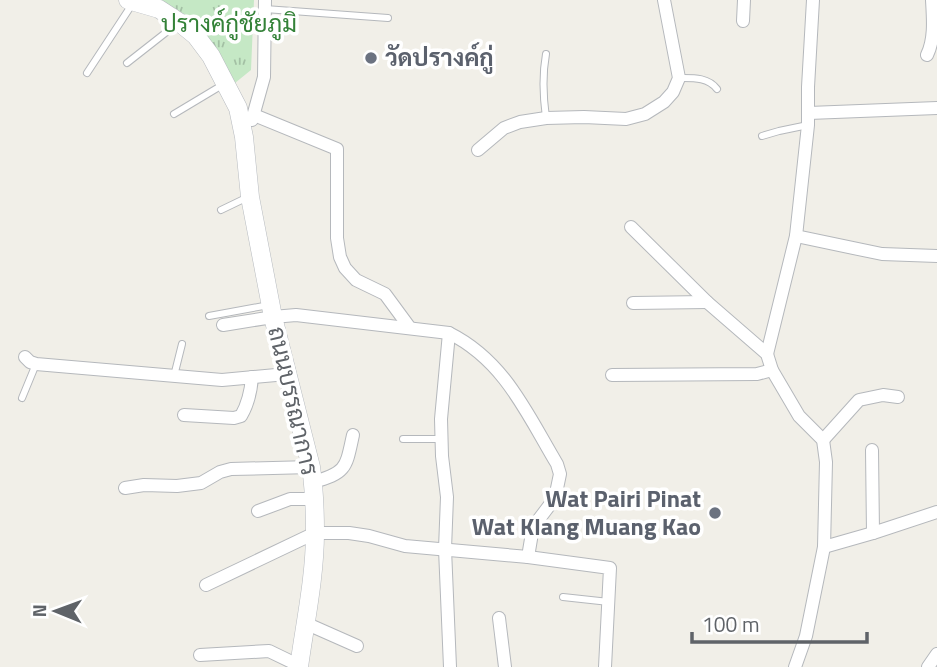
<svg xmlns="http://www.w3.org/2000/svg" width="937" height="667" font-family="'Titillium Web',Sarabun,sans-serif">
<defs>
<pattern id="park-tufts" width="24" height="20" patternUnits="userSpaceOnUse" patternTransform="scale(1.75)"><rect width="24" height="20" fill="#c5e8c5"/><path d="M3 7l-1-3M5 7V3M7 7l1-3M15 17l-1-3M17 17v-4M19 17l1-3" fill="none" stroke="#a3c0a4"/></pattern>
</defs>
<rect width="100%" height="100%" fill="#f1efe8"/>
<path fill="url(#park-tufts)" d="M157,0H254L251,70L235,83C216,46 198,15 157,0Z"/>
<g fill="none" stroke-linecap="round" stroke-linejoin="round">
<g stroke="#b5b8bc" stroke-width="8">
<g id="lane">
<polyline points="265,9 388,18"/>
<path d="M546,54C542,76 543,96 546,118"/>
<polyline points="127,63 178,23"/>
<polyline points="87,73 133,3"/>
<path d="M679,78C693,78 708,77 717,89"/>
<polyline points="174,114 224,84"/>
<polyline points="762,136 779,131 808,125"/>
<polyline points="221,210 248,197"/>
<polyline points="209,316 269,305"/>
<polyline points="174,376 182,344"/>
<polyline points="22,398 36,364"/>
<polyline points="403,439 442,439"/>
<polyline points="563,597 609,602"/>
</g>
</g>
<g stroke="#b5b8bc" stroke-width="14">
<g id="street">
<polyline points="743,21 744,0"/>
<path d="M927,55C935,39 933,18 932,0"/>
<polyline points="809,113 937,108"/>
<polyline points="254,115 337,149 337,238 340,257 345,268 356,280 385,294 410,328"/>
<polyline points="252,120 264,77 265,0"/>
<polyline points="478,150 504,128 520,122 546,118 584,117 626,119 645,114 664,102 673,92 679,78 664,0"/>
<polyline points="631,227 707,302 767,354 772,370 799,416 823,440 826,462 824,547 873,533 937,512"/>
<polyline points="796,236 882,254 937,256"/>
<polyline points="633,303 707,302"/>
<polyline points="449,333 441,419 442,456 447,497 445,549 450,667"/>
<polyline points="767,354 796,236 808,125 808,87 813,0"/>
<polyline points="25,357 30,362 36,364 222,380 287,374"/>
<polyline points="612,375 757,374 772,370"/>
<path d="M184,415L234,418L241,416C248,404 251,391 252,377"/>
<polyline points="823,440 859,400 883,395 898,397"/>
<polyline points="872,450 873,533"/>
<path d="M313,482C347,473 346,467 353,435"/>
<polyline points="125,488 144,485 177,486 201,483 220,472 231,469 311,467"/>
<polyline points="258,511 290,499 314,499"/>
<polyline points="528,557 610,568 605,667"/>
<path d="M206,585L315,533H349L369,536L405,546L528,557L533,527L555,498L560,474L557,464C527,414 505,361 449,333L296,315L273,317L223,325"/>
<polyline points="499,618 505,667"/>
<polyline points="305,623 357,646"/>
<polyline points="200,655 269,651 300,666"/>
<polyline points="795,667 806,636 824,547"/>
<polyline points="928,667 937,654"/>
</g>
</g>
<g stroke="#b6babf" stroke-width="19">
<path id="secondary" d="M128,0L159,9L179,22L196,36L211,56L238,108L244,137L250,197L273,317L311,467C314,488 315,510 315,532C315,577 305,623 299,667"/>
</g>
<use href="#lane" stroke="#fff" stroke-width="6"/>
<use href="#street" stroke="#fff" stroke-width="12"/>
<use href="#secondary" stroke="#fff" stroke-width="18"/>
</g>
<g fill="#6b7280" stroke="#fff" stroke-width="2.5">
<circle cx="371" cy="58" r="7"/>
<circle cx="715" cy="513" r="7"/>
</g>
<g text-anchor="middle" stroke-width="7" stroke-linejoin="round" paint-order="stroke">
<g font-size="24" fill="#348238" stroke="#fff">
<text x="229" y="32">ปรางค์กู่ชัยภูมิ</text>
</g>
<g font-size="24" font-weight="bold" fill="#5b616d" stroke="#fff" text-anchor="start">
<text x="385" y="66">วัดปรางค์กู่</text>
<text x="701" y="507" text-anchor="end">Wat Pairi Pinat<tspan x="701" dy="28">Wat Klang Muang Kao</tspan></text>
</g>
<g font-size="24" fill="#5f6368" stroke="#fff">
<text transform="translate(293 401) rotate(77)" y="8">ถนนบรรณาการ</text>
</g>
</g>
<g transform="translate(56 611) rotate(271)" stroke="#ffffff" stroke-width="5" paint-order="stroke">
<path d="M0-5L12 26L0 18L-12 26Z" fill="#5f6368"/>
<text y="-10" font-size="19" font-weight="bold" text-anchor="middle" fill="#5f6368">N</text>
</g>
<path d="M692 632v10h175v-10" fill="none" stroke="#5f6368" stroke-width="3.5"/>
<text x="702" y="632" font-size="21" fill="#5f6368" stroke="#ffffff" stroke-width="5" paint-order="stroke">100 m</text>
</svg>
